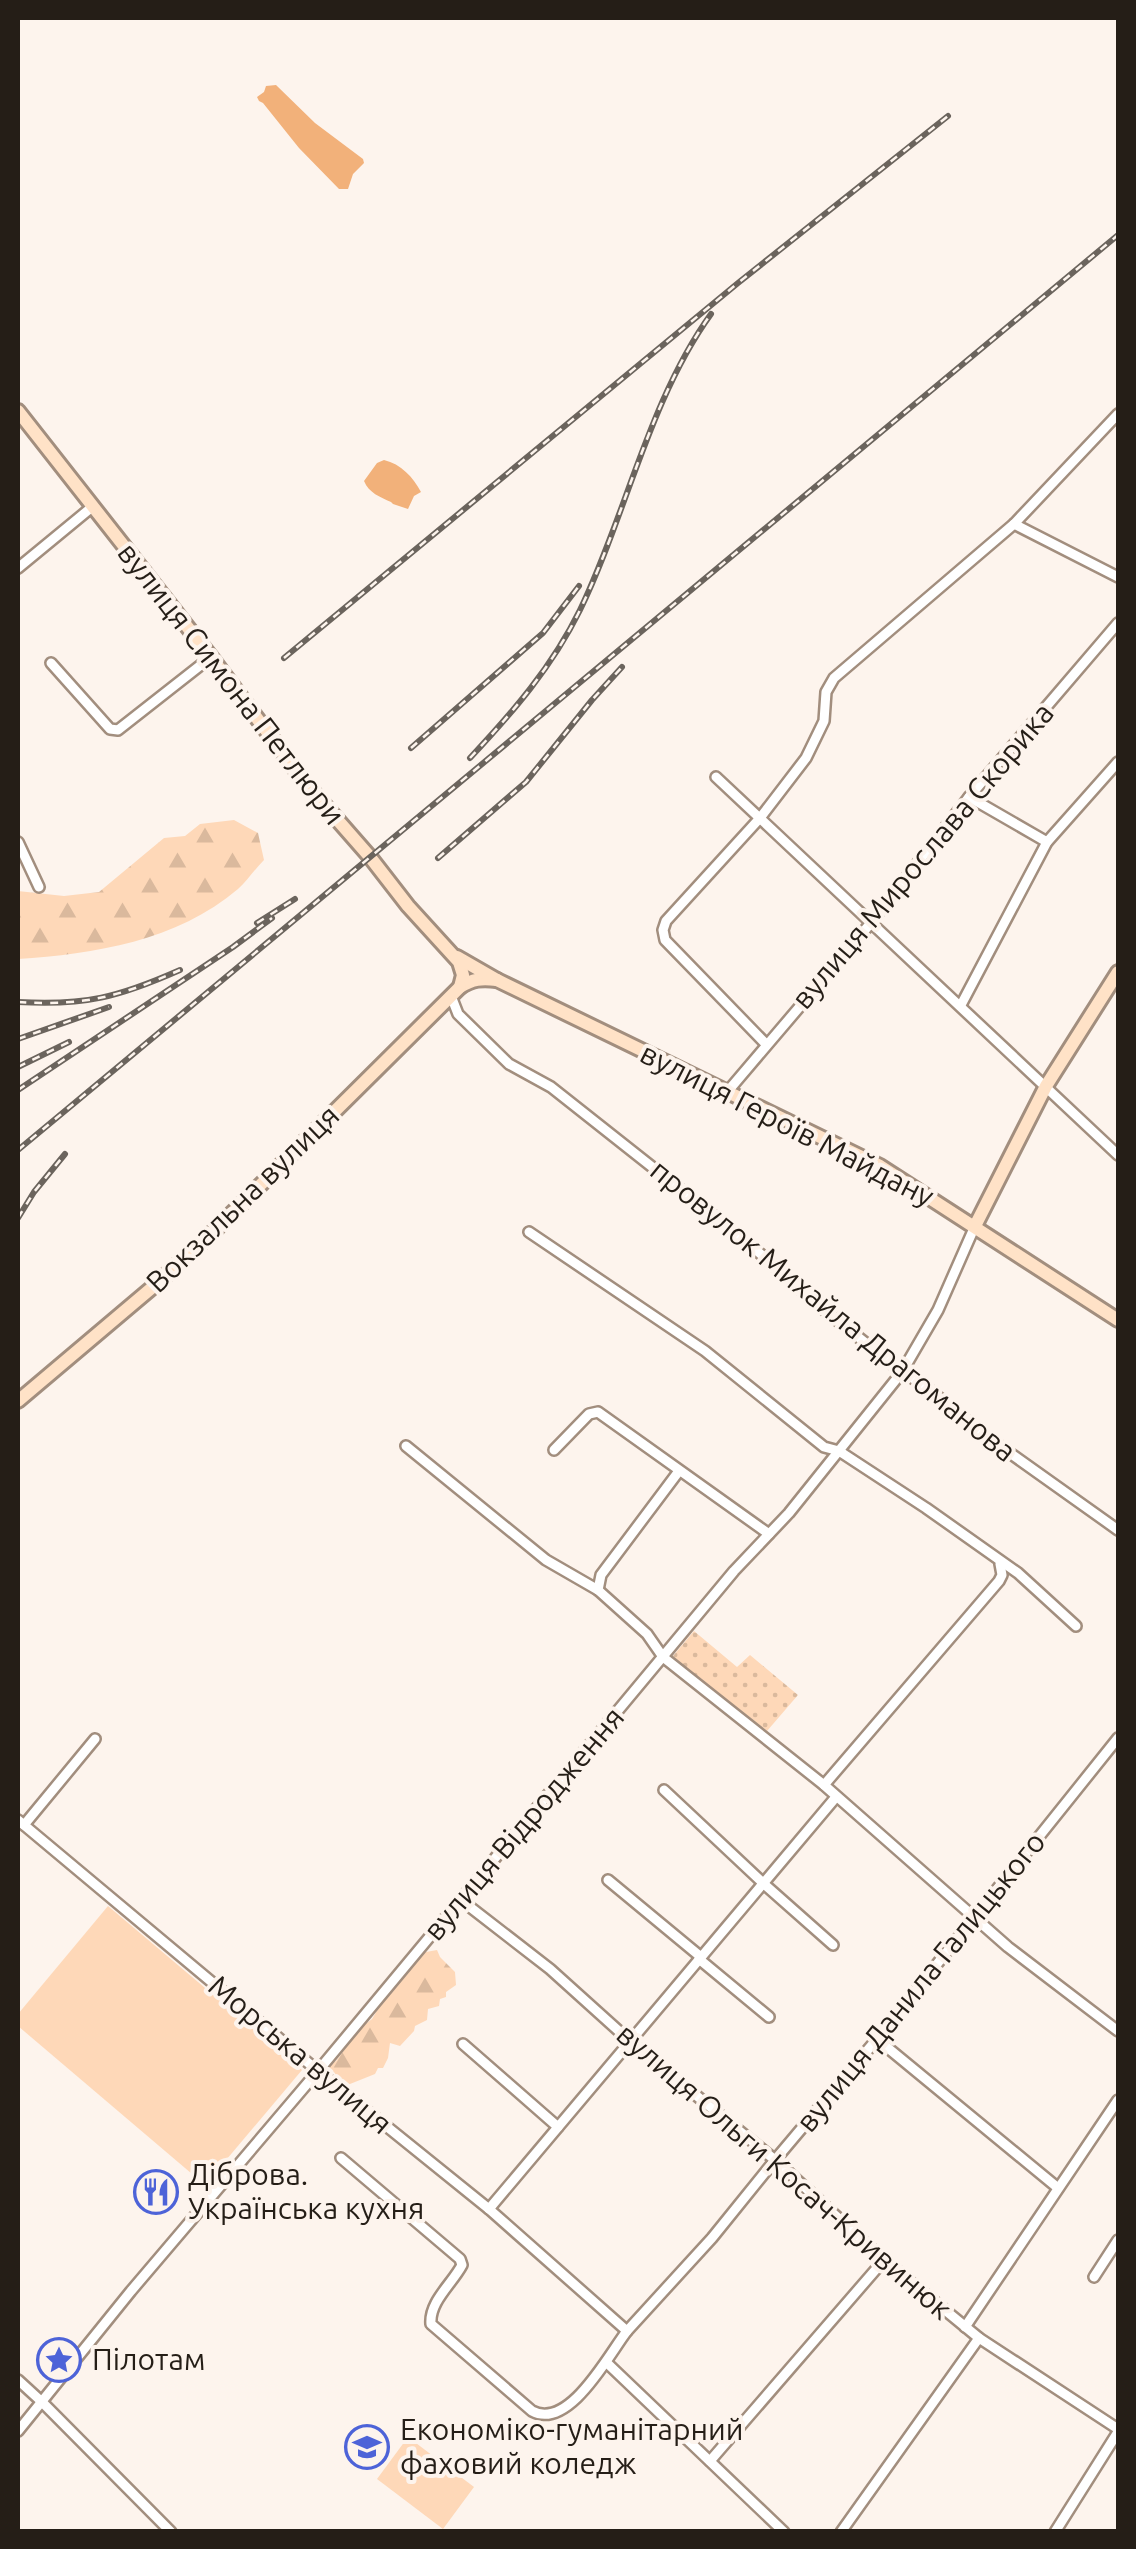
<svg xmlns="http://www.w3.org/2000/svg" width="1136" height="2549" font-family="Ubuntu,sans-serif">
<defs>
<pattern id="grass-dots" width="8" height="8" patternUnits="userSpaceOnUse" patternTransform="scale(2.5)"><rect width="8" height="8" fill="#fed8b8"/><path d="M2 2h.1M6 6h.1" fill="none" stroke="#dab99d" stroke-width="1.8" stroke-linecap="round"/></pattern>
<pattern id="forest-firs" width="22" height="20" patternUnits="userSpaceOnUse" patternTransform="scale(2.5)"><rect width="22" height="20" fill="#fed8b8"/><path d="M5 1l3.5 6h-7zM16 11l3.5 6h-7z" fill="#dab99d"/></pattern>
</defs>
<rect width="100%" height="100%" fill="#fdf4ed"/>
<polygon fill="url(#grass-dots)" points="694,1631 737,1667 750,1655 798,1695 767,1731 676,1661 673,1656"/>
<g fill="url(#forest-firs)">
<path d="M234,820L258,833L264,860C255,869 247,881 238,889C177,941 94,954 18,959V891L64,896L99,892L164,838L185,836L200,824Z"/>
<polygon points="437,1950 440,1957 455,1972 456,1985 446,1992 446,1997 440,1999 439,2006 428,2009 427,2020 415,2026 414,2031 400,2046 390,2043 388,2058 383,2068 378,2068 375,2074 345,2086 336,2077 335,2073 330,2070 330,2064 336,2061 359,2029 372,2019 384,1999 421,1956 426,1952"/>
</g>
<g fill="#fed8b8">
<polygon points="108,1906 302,2070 205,2185 18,2026 18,2014"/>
<polygon points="408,2437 474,2487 443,2529 377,2479"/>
</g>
<g fill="#f2b17a">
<polygon points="276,85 315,123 363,159 364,163 353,174 348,189 339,189 299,148 263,103 259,101 257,97 264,92 266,86"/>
<path d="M384,460C401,464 413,477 421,492L414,496L408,509L393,504L391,502C380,497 369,493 364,481L377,463Z"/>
</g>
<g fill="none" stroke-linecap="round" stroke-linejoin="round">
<g stroke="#a28e7e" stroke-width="14">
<g id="street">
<polyline points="1014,524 1118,577"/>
<polyline points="18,568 92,507"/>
<polyline points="51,663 110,729 118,730 211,657"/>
<polyline points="716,777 1118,1155"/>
<polyline points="969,797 1047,842"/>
<polyline points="18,842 39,887"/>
<polyline points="451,996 458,1014 509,1064 551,1087 747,1242 823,1309 902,1372 921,1383 986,1436 1118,1530"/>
<polyline points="961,1005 1047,842 1118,762"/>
<polyline points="766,1044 665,940 663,930 666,921 760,818 806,758 824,721 826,692 834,678 1014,524 1118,414"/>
<polyline points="728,1091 870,924 969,797 1118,623"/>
<polyline points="529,1232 705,1351 824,1447 839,1451 926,1508 1018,1573 1076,1626"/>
<polyline points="406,1446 546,1560 598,1590 647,1634 663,1657 824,1785 1008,1947 1118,2031"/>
<polyline points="554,1450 589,1414 598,1412 769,1534"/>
<polyline points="598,1590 601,1575 679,1471"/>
<polyline points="824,1785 999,1581 1002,1575 1000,1564"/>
<polyline points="664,1790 763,1883 833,1945"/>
<polyline points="18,1820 318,2071 489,2209 627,2331"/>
<polyline points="24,1825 95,1739"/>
<polyline points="608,1880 701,1957"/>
<polyline points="461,1900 550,1969 631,2042 775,2160 884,2260 979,2338 1118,2429"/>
<polyline points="699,1959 769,2017"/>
<polyline points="877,2039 1058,2188"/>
<polyline points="463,2044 558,2127"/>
<path d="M341,2158L460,2259L462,2265C452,2284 429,2302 431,2324L532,2411C569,2431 609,2354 627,2331L712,2238L775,2160L877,2039L1118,1738"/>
<polyline points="489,2209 836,1797"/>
<polyline points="1094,2277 1118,2240"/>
<polyline points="965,2327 1118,2100"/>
<polyline points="607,2363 784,2532"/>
<polyline points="18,2380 42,2402 171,2532"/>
<polyline points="18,2431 131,2291 318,2071 734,1571 789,1513 902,1372 938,1310 975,1226"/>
<polyline points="710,2461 884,2260"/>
<polyline points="841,2532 979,2338"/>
<polyline points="1055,2532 1118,2432"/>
</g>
</g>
<g stroke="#a28e7e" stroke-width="18">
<g id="secondary">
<path d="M18,411L211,657L307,785L370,857L408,906L459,962L463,975L460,987C473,979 481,978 497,980"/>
<polyline points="457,957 497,980 880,1166 1118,1320"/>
<polyline points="975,1226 1046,1086 1118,972"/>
<polyline points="18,1401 154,1286 210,1235 460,987"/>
</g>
</g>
<use href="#street" stroke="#fff" stroke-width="9"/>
<use href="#secondary" stroke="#ffe2c7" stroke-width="12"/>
<g stroke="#6b645d" stroke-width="6">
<g id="rail">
<polyline points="284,658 738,283 948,116"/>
<polyline points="411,748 543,633 579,586"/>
<path d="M470,758C513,712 552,667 580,610C626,515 649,400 711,314"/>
<polyline points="438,858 526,782 592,700 622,667"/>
<polyline points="257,923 295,899"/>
<path d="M18,1002C85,1006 119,997 180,970"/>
<polyline points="18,1039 109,1007"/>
<polyline points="18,1067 69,1042"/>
<polyline points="18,1090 233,947 272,918"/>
<polyline points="18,1150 1118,235"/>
<polyline points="18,1218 34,1192 65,1154"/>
</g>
</g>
<use href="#rail" stroke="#fdf4ed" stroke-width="2.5" stroke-dasharray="8" stroke-linecap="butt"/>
</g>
<defs>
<g id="restaurant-ring" transform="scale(2.25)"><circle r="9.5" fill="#fdf4ed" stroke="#4d63d8" stroke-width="1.5"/><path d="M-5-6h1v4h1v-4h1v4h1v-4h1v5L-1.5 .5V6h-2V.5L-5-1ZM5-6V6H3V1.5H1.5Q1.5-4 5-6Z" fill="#4d63d8"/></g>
<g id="sight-ring" transform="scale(2.25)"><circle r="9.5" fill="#fdf4ed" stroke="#4d63d8" stroke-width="1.5"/><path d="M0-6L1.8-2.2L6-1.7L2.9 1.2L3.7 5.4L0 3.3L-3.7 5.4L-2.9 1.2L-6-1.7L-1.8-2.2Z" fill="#4d63d8"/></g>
<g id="university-ring" transform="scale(2.25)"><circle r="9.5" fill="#fdf4ed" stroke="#4d63d8" stroke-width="1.5"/><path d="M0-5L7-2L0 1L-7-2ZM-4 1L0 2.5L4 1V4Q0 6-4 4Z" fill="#4d63d8"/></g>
</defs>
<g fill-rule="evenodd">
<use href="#restaurant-ring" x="156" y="2192"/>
<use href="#sight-ring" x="59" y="2360"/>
<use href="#university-ring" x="367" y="2447"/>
</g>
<g text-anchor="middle" stroke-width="8" stroke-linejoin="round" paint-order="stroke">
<g font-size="30" fill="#251e17" stroke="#fdf4ed">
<text transform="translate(231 684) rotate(52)" y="10">вулиця Симона Петлюри</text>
<text transform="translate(923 856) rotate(-50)" y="10">вулиця Мирослава Скорика</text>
<text transform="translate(787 1125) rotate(27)" y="10">вулиця Героїв Майдану</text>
<text transform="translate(243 1199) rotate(-44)" y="10">Вокзальна вулиця</text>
<text transform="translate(833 1311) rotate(39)" y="10">провулок Михайла Драгоманова</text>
<text transform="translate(524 1824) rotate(-50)" y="10">вулиця Відродження</text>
<text transform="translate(921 1982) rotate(-51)" y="10">вулиця Данила Галицького</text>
<text transform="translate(300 2055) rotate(40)" y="10">Морська вулиця</text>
<text transform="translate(784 2172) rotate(41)" y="10">вулиця Ольги Косач-Кривинюк</text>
</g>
<g font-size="30" fill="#251e17" stroke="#fdf4ed" text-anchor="start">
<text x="188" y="2185">Діброва.<tspan x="188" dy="34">Українська кухня</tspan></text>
<text x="92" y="2370">Пілотам</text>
<text x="400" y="2440">Економіко-гуманітарний<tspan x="400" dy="34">фаховий коледж</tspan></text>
</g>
</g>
<rect width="1136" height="2549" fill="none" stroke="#251e17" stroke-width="40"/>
</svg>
